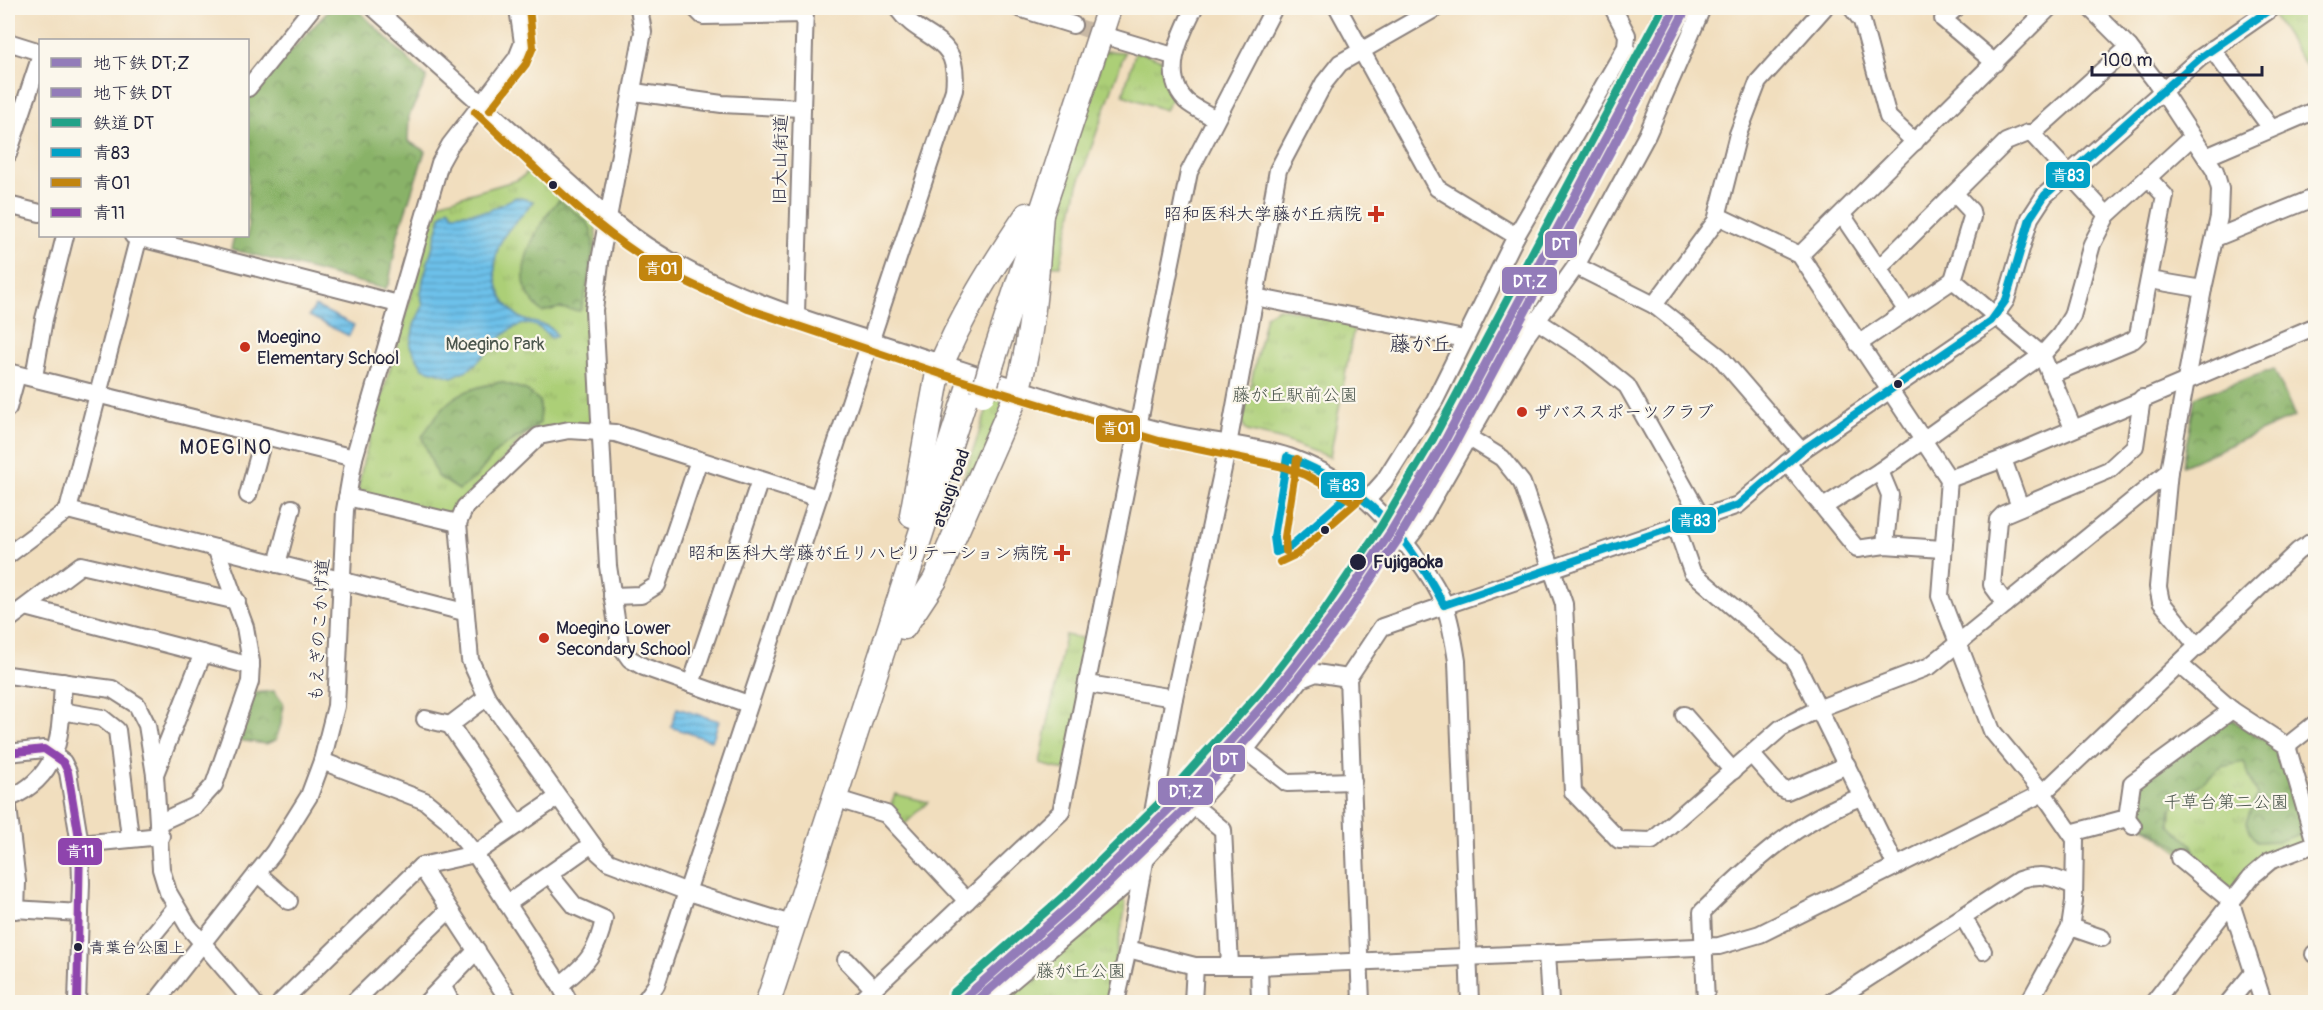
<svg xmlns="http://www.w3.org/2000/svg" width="2323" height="1010" font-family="Pangolin,'Klee One',sans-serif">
<defs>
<pattern id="grass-tufts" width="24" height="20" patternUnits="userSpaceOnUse" patternTransform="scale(1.5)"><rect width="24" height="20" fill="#accf77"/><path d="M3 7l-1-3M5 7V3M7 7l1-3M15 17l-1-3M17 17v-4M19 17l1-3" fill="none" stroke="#94b168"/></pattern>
<pattern id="forest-crowns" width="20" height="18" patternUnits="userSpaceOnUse" patternTransform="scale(1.5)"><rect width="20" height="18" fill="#89b268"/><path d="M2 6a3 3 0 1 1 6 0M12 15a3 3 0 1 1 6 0" fill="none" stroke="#709057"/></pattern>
<pattern id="water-rules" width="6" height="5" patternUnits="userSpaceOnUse" patternTransform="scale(1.5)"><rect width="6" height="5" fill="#6dc1ea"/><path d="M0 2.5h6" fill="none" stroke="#599cbf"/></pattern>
</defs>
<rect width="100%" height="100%" fill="#fbf7ec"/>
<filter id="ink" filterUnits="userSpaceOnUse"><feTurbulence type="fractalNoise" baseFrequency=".0167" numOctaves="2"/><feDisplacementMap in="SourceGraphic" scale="12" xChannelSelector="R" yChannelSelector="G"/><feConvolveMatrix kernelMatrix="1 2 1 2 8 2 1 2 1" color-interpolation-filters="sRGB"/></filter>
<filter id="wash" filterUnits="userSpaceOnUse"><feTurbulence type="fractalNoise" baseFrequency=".008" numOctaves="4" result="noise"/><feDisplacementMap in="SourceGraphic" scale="24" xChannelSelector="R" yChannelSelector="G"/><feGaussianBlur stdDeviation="1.35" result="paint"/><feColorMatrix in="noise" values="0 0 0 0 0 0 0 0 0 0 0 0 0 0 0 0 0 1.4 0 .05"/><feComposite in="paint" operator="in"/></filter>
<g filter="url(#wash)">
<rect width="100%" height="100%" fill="#f1debe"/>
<g fill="url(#grass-tufts)" stroke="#677859" stroke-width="1.5">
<polygon points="2283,8 2315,8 2315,80 2273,15"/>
<polygon points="1136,50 1167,62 1176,90 1165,110 1123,95"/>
<polygon points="1105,51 1125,52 1078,185 1060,266 1046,265 1055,203"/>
<polygon points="530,166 553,190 596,223 596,417 591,423 536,430 525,435 451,517 362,497 358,489 364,458 438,203 517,180 525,175"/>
<polygon points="1279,308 1355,322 1330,457 1280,439 1247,431 1242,423 1266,315"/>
<polygon points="991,397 1009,403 938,555"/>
<polygon points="1065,635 1092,640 1067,771 1040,764"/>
<polygon points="2229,712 2308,837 2232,890 2131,817"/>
<polygon points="895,794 928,802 904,825 889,809"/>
<polygon points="1120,895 1126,904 1108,1002 992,1002"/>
</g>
<g fill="url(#forest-crowns)" stroke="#566a52" stroke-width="1.5">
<polygon points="331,8 356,8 427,78 409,116 408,141 425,151 398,234 389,283 385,289 231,249 234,236 248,236 248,97"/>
<path d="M559,200C568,208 580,215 588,224C600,237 586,294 580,311L559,308L542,312C537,306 528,297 526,289C516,262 541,219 559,200Z"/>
<polygon points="2274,369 2295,416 2183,466 2195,397"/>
<path d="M501,382L526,390L540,401V423L497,451L475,478L459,490L437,476L422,437C445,399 457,390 501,382Z"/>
<polygon points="274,691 283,703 281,724 276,740 266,744 236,740 253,693"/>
<polygon points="2229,718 2282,751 2306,832 2279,841 2256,842 2246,822 2257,796 2244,762 2221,767 2171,809 2170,825 2191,844 2200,861 2131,817 2135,788"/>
</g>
<g fill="url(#water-rules)" stroke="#487292" stroke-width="1.5">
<path d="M516,197L533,201C525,214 512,223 504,236C487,263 495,301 521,318C533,326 549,320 557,336L551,338C519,301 496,347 473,366C467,371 458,374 452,377L423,368L410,346L414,325L423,306L421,295L423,280L442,214L449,208L453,214L488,211Z"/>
<polygon points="315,306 354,325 349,336 309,316"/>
<polygon points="677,708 719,721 712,741 671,727"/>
</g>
</g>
<g filter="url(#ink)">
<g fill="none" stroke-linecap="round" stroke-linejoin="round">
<polyline stroke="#c8b8a4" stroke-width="16" stroke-dasharray="16 8" stroke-linecap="butt" points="1073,25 1109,37"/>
<g stroke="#8a807c" stroke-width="20">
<g id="minor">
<path d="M374,8L609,218C694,290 806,319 910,353C993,380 1076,409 1161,431C1202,442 1250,444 1289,457C1311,465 1332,476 1352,489C1381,508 1433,574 1445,606C1451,624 1454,642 1457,661L1470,1002"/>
<polyline points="639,8 643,32 601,255 594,310 608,566 620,645 630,659 644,667 748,704"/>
<polyline points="695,8 703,16 804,14"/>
<polyline points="1019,8 1073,25"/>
<path d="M1194,8C1181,35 1160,74 1186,101C1194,108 1206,113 1215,119"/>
<polyline points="1338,8 1437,188 1516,236"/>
<polyline points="1852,8 1862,21 1888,117 1915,142"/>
<polyline points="1956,8 1943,19 1995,63"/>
<polyline points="2090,8 2129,47 2157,83 2215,171 2220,189 2219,217 2203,289 2169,471 2158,587 2161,602 2198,647"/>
<polyline points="1113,38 1173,56"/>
<polyline points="8,42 40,52"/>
<polyline points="2212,49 2271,128"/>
<polyline points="248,88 312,8"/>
<polyline points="634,92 722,104 801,108"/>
<polyline points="2032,134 2129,47"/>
<polyline points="8,154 40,58"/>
<polyline points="2206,157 2316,110"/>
<polyline points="8,205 40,213"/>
<polyline points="1842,215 1907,311"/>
<polyline points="1718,216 1800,255 1949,479 1940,596 1992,731 2043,793 2075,839 2074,901 2070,928 2029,1002"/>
<polyline points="133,236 398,304"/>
<polyline points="2215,238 2316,197"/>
<polyline points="1800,255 2049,8"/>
<polyline points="1576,266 1654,305 1720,357 1801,451"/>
<polyline points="1879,268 2006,142 2028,133 2032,134 2107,215"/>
<polyline points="1953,280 1972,217 1971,211 1955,194"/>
<polyline points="2150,280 2203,289"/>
<polyline points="1255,297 1464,339"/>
<polyline points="1654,305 1716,221 1738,134 1758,82 1824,8"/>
<polyline points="796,314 805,8"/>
<polyline points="1536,320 1585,352 1627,386 1697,510 1699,518"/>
<polyline points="1858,344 1953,280 2042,355 2073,428"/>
<polyline points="8,372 354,458"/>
<polyline points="2050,375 2133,340 2138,335 2165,196 2148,178"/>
<polyline points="34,377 44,319 65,236"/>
<polyline points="8,408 17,375"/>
<polyline points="1468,437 1502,458 1522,483 1564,604 1573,792 1619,840 1652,841 1781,728 1820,708 1930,666 2169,471"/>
<polyline points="2003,459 2020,507"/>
<polyline points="1787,463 1857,549 1885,545 1942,549"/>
<polyline points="1880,471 1890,495 1885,545"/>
<polyline points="1949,479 2003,459 2316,326"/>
<polyline points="248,495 264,436"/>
<polyline points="347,497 458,523 465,507 539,436 569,430 615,433 818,498"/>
<polyline points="1367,500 1384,481 1435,400 1516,236 1626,47 1627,35 1613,8"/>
<polyline points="1825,506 1880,471 2042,355 2060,335 2072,316 2092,244 2107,215 2192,137"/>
<polyline points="68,510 464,612"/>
<polyline points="458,523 470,660 487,697 598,852 609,862 685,891 794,925"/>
<polyline points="1676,526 1692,572 1794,659 1896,866"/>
<polyline points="1404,544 1415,530 1526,336 1576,266 1647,135 1702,8"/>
<polyline points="8,555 68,510 139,236"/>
<polyline points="277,564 292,508"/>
<polyline points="612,596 641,595 657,585 699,460"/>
<polyline points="2006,604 1992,585 1998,520 2004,514 2109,470 2135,446 2142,398"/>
<polyline points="26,607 251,666"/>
<polyline points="8,620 81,565 237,601"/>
<polyline points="2179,664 2232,710 2287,746 2316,846"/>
<polyline points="8,675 112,689 137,705 147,725 155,775 161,869 168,892 188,926 253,1002"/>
<polyline points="691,684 760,480"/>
<polyline points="1088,684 1174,698"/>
<polyline points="487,697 450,725 518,825"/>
<polyline points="61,711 102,718 117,730 130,837"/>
<polyline points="1684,715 1733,771"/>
<polyline points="425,719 450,725"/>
<polyline points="2287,746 2316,723"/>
<polyline points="1245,750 1287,783 1353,781"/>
<polyline points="8,753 44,749 63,762 68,772 80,844 81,883 77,1002"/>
<polyline points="1752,755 1781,788 1787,791 1847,765"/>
<polyline points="322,761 425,801 447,819 475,854 560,985 569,1002"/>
<polyline points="155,774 203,653"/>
<path d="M8,799C62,775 60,736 63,682"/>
<polyline points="847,802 886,814 967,901"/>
<polyline points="1194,806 1223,830 1230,965"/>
<polyline points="8,807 17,882 16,910"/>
<polyline points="158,823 195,806 214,785 250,682 251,662 245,627 216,548"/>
<polyline points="2133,826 2127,818 2132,783 2232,710"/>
<polyline points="2071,833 2127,818"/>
<polyline points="80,844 161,836"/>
<polyline points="2179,858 2230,900 2263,1002"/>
<polyline points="1145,859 1245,750 1301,679 1316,673 1348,678"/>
<polyline points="421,866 510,1002"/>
<polyline points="257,873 289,901"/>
<path d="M550,875L575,906L604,919C597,953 587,964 560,985"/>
<polyline points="507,904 592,844"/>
<polyline points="8,911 14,909 80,913"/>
<polyline points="1963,917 1983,951"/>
<polyline points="2070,927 2102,938"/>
<polyline points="148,941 175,908"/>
<polyline points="1128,949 1195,966 1259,966 1719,946 1760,934 2043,793 2248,598 2298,551 2316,539"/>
<polyline points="1547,953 1550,1002"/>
<polyline points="2314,954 2316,953"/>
<polyline points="846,960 874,989"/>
<polyline points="1259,966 1260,1002"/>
<polyline points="443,987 451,1002"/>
<polyline points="156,1002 274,852 309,796 322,761 336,706 345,510 354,458 440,163 450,145 517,58 523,43 518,8"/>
<polyline points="281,1002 421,866 475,854 558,797"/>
<polyline points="354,1002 449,910"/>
<polyline points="427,1002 477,950"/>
<path d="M644,1002L656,985L954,90C961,33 922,43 897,8"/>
<polyline points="860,1002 1061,812 1189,172 1274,8"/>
<polyline points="987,1002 1142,871"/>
<polyline points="1116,1002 1128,949 1174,698 1228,445 1278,170 1324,83 1340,63 1436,8"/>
<polyline points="1193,1002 1195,966"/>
<polyline points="1361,1002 1348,678 1382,627 1738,505 1801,451 1991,321 2006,300 2030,218 2045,195 2200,58 2272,8"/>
<path d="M1706,1002L1702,912C1750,865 1797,820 1861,797"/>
<path d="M1831,1002L2019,880C2042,872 2053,877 2074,886"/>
<polyline points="2154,1002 2251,877 2270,861 2315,844"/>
<polyline points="2229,1002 2253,973"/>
</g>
</g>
<g stroke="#8a807c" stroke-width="27">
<g id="highway">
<polyline points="992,363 1109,8"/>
<path d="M912,515L938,373C959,318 994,264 1027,215"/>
<path d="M904,627L935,580L1015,398C1033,341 1037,272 1041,213"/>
<polyline points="768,1002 968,389"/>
</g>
</g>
<use href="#minor" stroke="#fff" stroke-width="16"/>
<use href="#highway" stroke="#fff" stroke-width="24"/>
<path stroke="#22223b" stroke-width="4" d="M993,960C1099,863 1205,766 1296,654C1404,521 1483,368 1558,215"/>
<g stroke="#8a807c" stroke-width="27" stroke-linecap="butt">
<polyline id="highway-bridge" points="983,394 992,363"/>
</g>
<use href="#highway-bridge" stroke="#fff" stroke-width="24"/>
<g stroke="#fbf7ec" stroke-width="12">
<g id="bus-1">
<path d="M1276,552L1274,537L1287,457C1364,486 1406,532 1444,605"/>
<polyline points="1276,552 1291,546 1354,490"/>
<polyline points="1444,605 1738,505 1801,451 1991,321 2006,300 2030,218 2045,195 2200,58 2272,8"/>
</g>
</g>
<g stroke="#fbf7ec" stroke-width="12">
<g id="bus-2">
<polyline points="490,110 526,64 533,47 529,8"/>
<path d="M475,112C529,161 580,216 641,256C674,278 711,293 748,309L944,375L1159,441L1284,467L1306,475L1349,499"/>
<polyline points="1286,551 1285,537 1297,459"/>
<polyline points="1280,562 1297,554 1361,498"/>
</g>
</g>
<g stroke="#fbf7ec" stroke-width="12">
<polyline id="bus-3" points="8,753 44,749 63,762 68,772 80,844 77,1002"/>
</g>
<use href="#bus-1" stroke="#02a2c7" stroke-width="8"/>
<use href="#bus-2" stroke="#c2850f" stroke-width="8"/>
<use href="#bus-3" stroke="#8e44ad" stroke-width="8"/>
<g stroke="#fbf7ec" stroke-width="14">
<polyline id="rail-1" points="953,994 1069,892 1170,793 1265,687 1323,613 1381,527 1434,438 1663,8"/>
</g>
<use href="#rail-1" stroke="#20a288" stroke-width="9"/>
<g stroke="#fbf7ec" stroke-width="14">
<polyline id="metro-1" points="960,1002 1076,900 1178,800 1273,694 1331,619 1390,533 1443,444 1675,8"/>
</g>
<g stroke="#fbf7ec" stroke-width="14">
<polyline id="metro-2" points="975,1002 1083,908 1186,808 1281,700 1340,625 1399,538 1452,449 1684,13"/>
</g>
<use href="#metro-1" stroke="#937cb9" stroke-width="9"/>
<use href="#metro-2" stroke="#937cb9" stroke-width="9"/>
</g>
</g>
<g fill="#22223b" stroke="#fbf7ec" stroke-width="2">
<circle cx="553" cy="185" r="5"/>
<circle cx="1898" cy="384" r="5"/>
<circle cx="1325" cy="530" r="5"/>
<circle cx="1358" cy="562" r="9"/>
<circle cx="78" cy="947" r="5"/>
</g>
<g fill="#c8321e" stroke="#fbf7ec" stroke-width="2">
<path d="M1373 205h6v6h6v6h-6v6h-6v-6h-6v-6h6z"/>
<circle cx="245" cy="347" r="6"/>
<circle cx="1522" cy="412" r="6"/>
<path d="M1059 544h6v6h6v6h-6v6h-6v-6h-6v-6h6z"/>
<circle cx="544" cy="638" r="6"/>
</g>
<g text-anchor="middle" stroke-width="4.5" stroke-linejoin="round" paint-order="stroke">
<g font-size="16" fill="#22223b" stroke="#fbf7ec" text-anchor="start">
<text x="89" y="953">青葉台公園上</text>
</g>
<g font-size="18" fill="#22223b" stroke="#fbf7ec">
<text transform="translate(780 160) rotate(-89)" y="6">旧大山街道</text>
<text transform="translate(951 488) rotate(-71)" y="6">atsugi road</text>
<text transform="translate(319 630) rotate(-87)" y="6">もえぎのこかげ道</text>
</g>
<g font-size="18" fill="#22223b" stroke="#fbf7ec" text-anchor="start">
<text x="1362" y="220" text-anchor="end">昭和医科大学藤が丘病院</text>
<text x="257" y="343">Moegino<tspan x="257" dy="21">Elementary School</tspan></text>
<text x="1534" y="418">ザバススポーツクラブ</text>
<text x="1048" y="559" text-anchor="end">昭和医科大学藤が丘リハビリテーション病院</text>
<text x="556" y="634">Moegino Lower<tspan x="556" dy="21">Secondary School</tspan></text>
</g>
<g font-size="18" fill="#4b564d" stroke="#fbf7ec">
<text x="495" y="350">Moegino Park</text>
<text x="1295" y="401">藤が丘駅前公園</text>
<text x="2226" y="808">千草台第二公園</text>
<text x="1081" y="977">藤が丘公園</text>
</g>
<g font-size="18" font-weight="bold" fill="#22223b" stroke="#fbf7ec" text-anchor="start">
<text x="1373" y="568">Fujigaoka</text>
</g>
<g font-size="20" letter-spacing="1.5" fill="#22223b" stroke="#fbf7ec">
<text x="226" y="454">MOEGINO</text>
</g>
<g font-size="21" fill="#22223b" stroke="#fbf7ec">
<text x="1421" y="351">藤が丘</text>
</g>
</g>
<g stroke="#fbf7ec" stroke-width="2">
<rect x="2045" y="161" width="46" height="28" rx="6" fill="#02a2c7"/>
<rect x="1544" y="230" width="34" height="29" rx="6" fill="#937cb9"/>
<rect x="638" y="254" width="45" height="28" rx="6" fill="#c2850f"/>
<rect x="1501" y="266" width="57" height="29" rx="6" fill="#937cb9"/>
<rect x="1095" y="414" width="46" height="29" rx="6" fill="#c2850f"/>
<rect x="1320" y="471" width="46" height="28" rx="6" fill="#02a2c7"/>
<rect x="1671" y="506" width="46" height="28" rx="6" fill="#02a2c7"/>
<rect x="1212" y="744" width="34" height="29" rx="6" fill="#937cb9"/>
<rect x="1157" y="777" width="57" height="29" rx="6" fill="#937cb9"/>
<rect x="57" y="837" width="46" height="29" rx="6" fill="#8e44ad"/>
</g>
<g font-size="16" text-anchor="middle" font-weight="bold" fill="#fff">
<text x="2068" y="181">青83</text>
<text x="1561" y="250">DT</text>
<text x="661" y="274">青01</text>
<text x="1530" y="287">DT;Z</text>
<text x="1118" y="434">青01</text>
<text x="1343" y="491">青83</text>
<text x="1694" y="526">青83</text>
<text x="1229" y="765">DT</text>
<text x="1186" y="797">DT;Z</text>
<text x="80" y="857">青11</text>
</g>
<rect width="2323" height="1010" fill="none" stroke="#fbf7ec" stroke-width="30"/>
<rect x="39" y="39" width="210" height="198" fill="#fbf7ec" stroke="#a4a2a5" stroke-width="1.5"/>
<rect x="51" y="58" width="30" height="9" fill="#937cb9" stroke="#a4a2a5" stroke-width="1.5"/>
<text x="93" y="69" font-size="18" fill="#22223b">地下鉄 DT;Z</text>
<rect x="51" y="88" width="30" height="9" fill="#937cb9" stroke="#a4a2a5" stroke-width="1.5"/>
<text x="93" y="99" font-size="18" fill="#22223b">地下鉄 DT</text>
<rect x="51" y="118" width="30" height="9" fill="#20a288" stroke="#a4a2a5" stroke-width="1.5"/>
<text x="93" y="129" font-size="18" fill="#22223b">鉄道 DT</text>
<rect x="51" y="148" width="30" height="9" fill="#02a2c7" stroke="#a4a2a5" stroke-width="1.5"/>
<text x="93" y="159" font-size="18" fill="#22223b">青83</text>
<rect x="51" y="178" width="30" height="9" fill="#c2850f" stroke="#a4a2a5" stroke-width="1.5"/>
<text x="93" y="189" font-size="18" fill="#22223b">青01</text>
<rect x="51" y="208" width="30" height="9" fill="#8e44ad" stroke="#a4a2a5" stroke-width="1.5"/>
<text x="93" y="219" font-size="18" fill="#22223b">青11</text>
<path d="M2092 66v9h170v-9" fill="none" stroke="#22223b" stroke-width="3"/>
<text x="2101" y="66" font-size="18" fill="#22223b" stroke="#fbf7ec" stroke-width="4.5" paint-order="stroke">100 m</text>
</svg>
